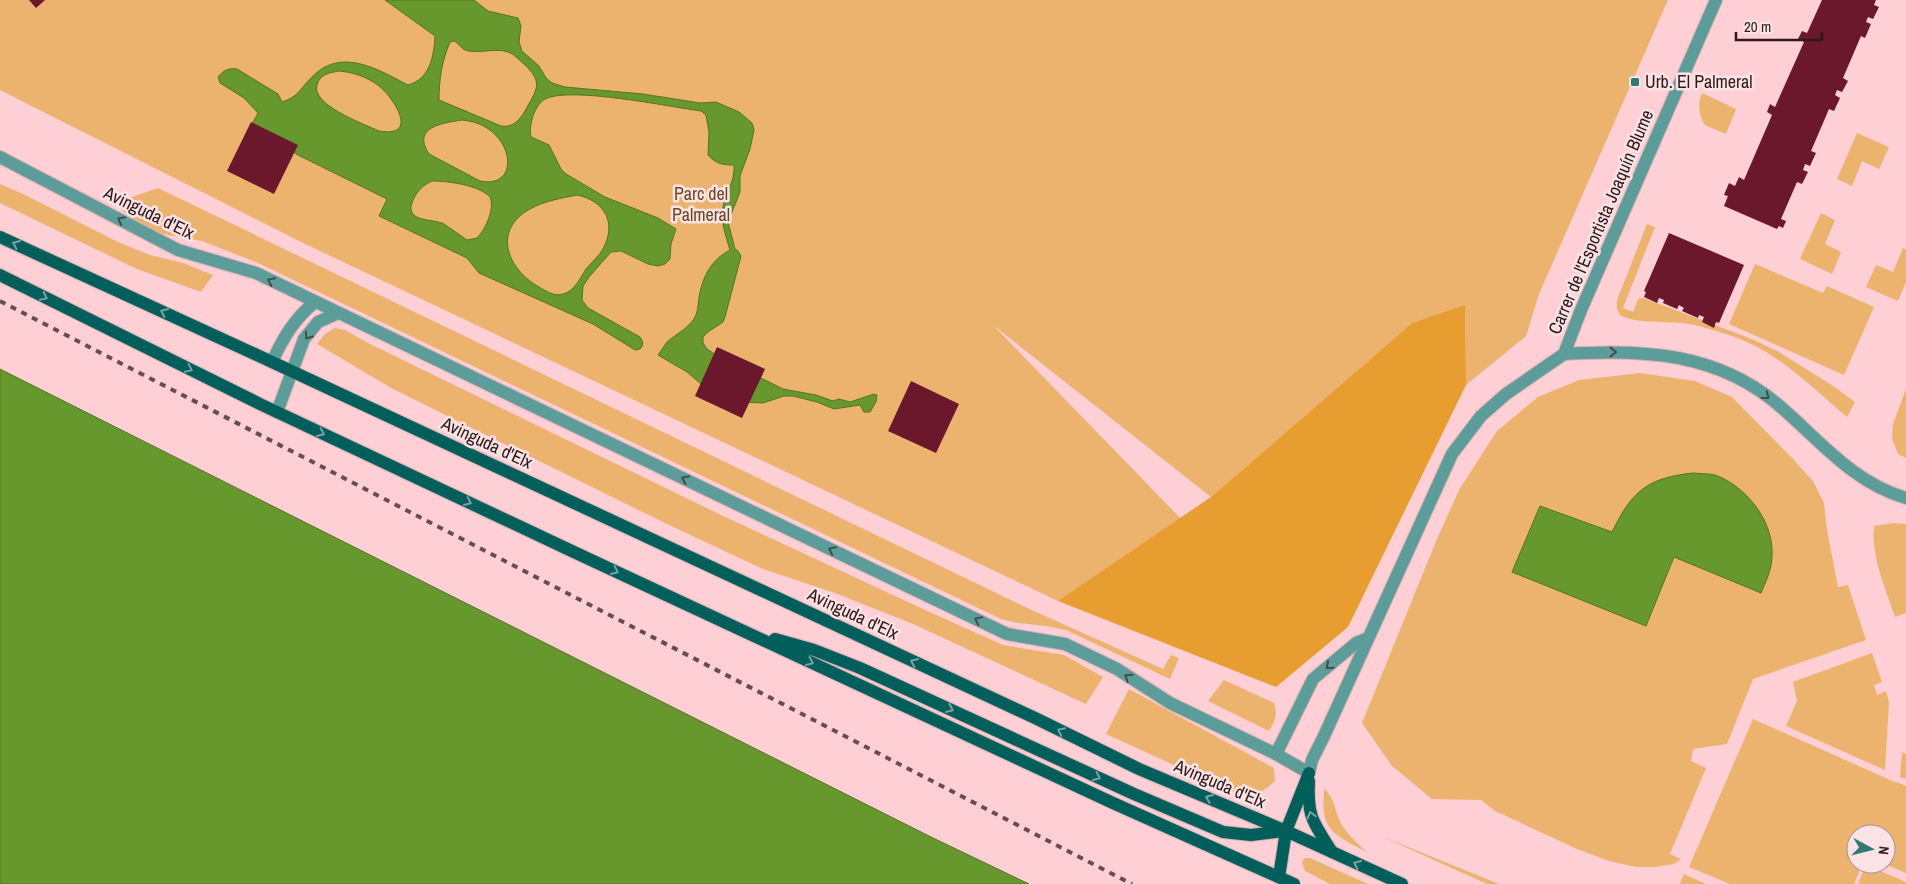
<svg xmlns="http://www.w3.org/2000/svg" width="1906" height="884" font-family="'Archivo Narrow',sans-serif">
<rect width="100%" height="100%" fill="#fecfd4"/>
<g fill="#ebb36e">
<polygon points="0,0 1668,0 1539,294 1526,336 1466,385 1465,306 1412,323 1211,497 993,325 1188,526 1058,601 301,242 0,90"/>
<path d="M1702,93L1736,109L1726,134L1705,125C1699,115 1697,105 1702,93Z"/>
<polygon points="1857,133 1889,147 1879,169 1862,161 1852,186 1837,179"/>
<polygon points="0,184 21,193 118,242 150,255 183,263 213,275 201,292 137,269 0,203"/>
<polygon points="158,188 1023,606 1163,669 1171,655 1179,658 1170,679 1066,630 1046,626 1018,623 1001,619 258,263 202,241 163,234 129,219 118,202"/>
<polygon points="1821,213 1835,220 1825,244 1841,252 1832,274 1800,259"/>
<path d="M1647,224L1655,227L1623,308L1633,312L1638,299L1643,298L1752,339L1779,352L1833,386L1855,402L1847,417C1816,391 1786,360 1749,343C1732,335 1713,330 1695,325C1675,320 1635,325 1620,315L1617,309V300Z"/>
<polygon points="1903,248 1906,249 1906,282 1898,301 1866,287 1876,265 1893,272"/>
<polygon points="1755,264 1823,293 1827,286 1874,307 1844,375 1729,324"/>
<polygon points="335,328 345,330 370,344 719,514 923,609 1003,645 1064,655 1103,677 1086,704 913,624 835,593 763,569 667,524 393,389 317,344 325,334"/>
<polygon points="1640,373 1695,381 1732,397 1792,458 1813,481 1824,503 1827,530 1838,587 1848,585 1866,640 1753,679 1727,744 1693,749 1691,761 1706,768 1670,854 1681,859 1674,864 1655,867 1636,867 1609,861 1577,849 1495,811 1481,800 1432,799 1392,766 1362,723 1437,539 1459,490 1497,431 1538,397 1579,380"/>
<polygon points="1906,389 1906,458 1898,454 1892,438 1893,424"/>
<path d="M1893,523L1906,524V613L1895,617C1885,587 1871,557 1874,526Z"/>
<polygon points="1872,653 1882,682 1874,685 1877,695 1886,691 1889,702 1885,770 1786,726 1797,701 1793,682"/>
<path d="M1224,680L1274,703C1278,715 1275,721 1269,731L1208,701Z"/>
<path d="M1129,689L1274,768L1275,781C1260,795 1255,795 1235,793L1106,734Z"/>
<polygon points="1753,719 1897,783 1897,782 1906,786 1906,873 1885,864 1886,864 1886,834 1856,834 1856,864 1862,864 1854,884 1730,884 1689,867"/>
<polygon points="1902,752 1906,754 1906,779 1900,777"/>
<path d="M1324,789C1335,797 1335,814 1342,825C1348,835 1358,844 1367,852C1353,845 1332,836 1326,821C1322,812 1324,799 1324,789Z"/>
<polygon points="1381,836 1499,884 1487,884"/>
<polygon points="1305,858 1310,858 1368,884 1330,884 1305,871 1302,862"/>
<polygon points="1866,865 1906,882 1906,884 1858,884"/>
<polygon points="1684,874 1706,884 1680,884"/>
</g>
<polygon fill="#e89d30" points="1465,305 1466,385 1348,627 1276,687 1058,601 1211,497 1412,323"/>
<g fill="#67982d" stroke="#567228" fill-rule="evenodd">
<path d="M385,0H474L488,11L518,18L521,26L519,42L522,51L539,66L546,78L552,83L565,87L643,94L700,103L716,102L739,112L752,123L754,130L750,149L740,176V192L728,222L735,249L738,251L741,256L725,317L723,322L708,332L703,337V343L707,349L719,357L783,389L816,395L833,401L839,399L850,402L874,394L877,395L876,402L870,412H864L860,405L834,409L817,402L793,396H784L763,403L738,402L708,390L687,372L658,355C661,351 664,346 667,342C676,334 686,330 694,319C698,312 698,305 699,297C703,276 711,260 730,250C726,236 720,221 723,207C726,192 735,182 734,165C723,165 716,164 708,155L709,132L706,115L701,111C670,107 570,86 545,99C535,104 528,126 531,137L549,145L561,169L566,174L605,197L658,218L676,229L671,244L670,259L665,264L658,266L648,264L621,251L611,252L589,277L583,286L582,300L588,308L640,337C643,342 644,345 640,349L635,350L593,324L479,273L467,258L379,216L387,199L298,155L251,126L258,113L244,98L220,83L218,77C224,70 228,68 237,69L278,94L282,102C300,96 300,88 313,76C342,47 379,70 408,85C430,79 434,56 435,36ZM454,41C460,44 461,50 469,51C482,53 497,48 508,52C514,54 519,60 524,64C544,83 537,89 525,111C519,121 512,128 501,126L439,100C439,79 442,61 450,42ZM339,71C352,72 368,77 379,86C394,98 420,138 379,131C364,124 311,105 317,85C320,74 329,73 339,71ZM462,120C514,124 524,190 480,181L429,154C411,127 443,123 462,120ZM432,181C448,181 479,185 490,197C495,208 486,229 477,238L467,240C459,235 452,229 444,224C432,218 403,223 413,200C418,190 422,186 432,181ZM577,195C605,201 617,223 603,249C599,256 591,263 586,269C580,278 575,291 563,294C555,297 546,291 539,287C507,269 492,230 530,209C544,201 562,198 577,195Z"/>
<polygon points="0,369 931,837 1029,884 0,884"/>
<path d="M1693,473C1702,474 1712,473 1720,477C1749,490 1774,523 1772,556C1772,569 1766,581 1761,593L1674,557L1646,626L1512,572L1540,506L1612,532C1632,491 1647,478 1693,473Z"/>
</g>
<g fill="#6b172c">
<polygon points="29,0 45,0 36,8"/>
<polygon points="1822,0 1876,0 1874,5 1879,7 1873,19 1868,17 1866,22 1871,24 1865,38 1861,36 1843,78 1848,81 1842,92 1837,90 1835,95 1840,98 1834,111 1829,109 1811,151 1816,153 1810,166 1805,164 1803,170 1808,172 1802,184 1797,182 1781,219 1786,221 1783,228 1779,226 1777,229 1724,206 1728,196 1724,195 1729,183 1735,186 1739,177 1744,180 1772,115 1767,112 1770,104 1775,107 1804,42 1798,39 1802,31 1807,33"/>
<polygon points="251,122 298,145 274,194 227,171"/>
<polygon points="1669,233 1744,265 1719,323 1716,322 1714,328 1702,322 1704,317 1699,315 1698,318 1682,311 1684,308 1679,305 1677,309 1663,303 1664,300 1659,298 1657,303 1644,297 1646,292 1644,291"/>
<polygon points="717,347 765,369 742,418 695,396"/>
<polygon points="911,381 959,404 936,453 888,431"/>
</g>
<g fill="none" stroke-linecap="round" stroke-linejoin="round">
<g stroke="#d8aeb3" stroke-width="14">
<g id="service">
<polyline points="0,157 178,250 256,273 1007,634 1065,644 1117,669 1170,703 1276,754 1309,773"/>
<path d="M272,362C283,338 294,319 315,302"/>
<polyline points="277,412 304,339 318,322 338,313"/>
</g>
</g>
<g stroke="#d8aeb3" stroke-width="14">
<polyline id="minor" points="1276,754 1313,679 1356,643 1368,638"/>
</g>
<g stroke="#d8aeb3" stroke-width="14">
<g id="tertiary">
<path d="M1564,354C1643,349 1719,352 1782,408C1821,442 1854,483 1906,498"/>
<polyline points="1309,773 1312,760 1324,736 1452,454 1481,416 1506,394 1564,354 1581,310 1716,0"/>
</g>
</g>
<g stroke="#d8aeb3" stroke-width="14">
<g id="primary">
<polyline points="0,237 272,362 1035,718 1139,769 1286,831 1402,884"/>
<polyline points="0,275 262,405 576,553 1113,803 1294,884"/>
<polyline points="775,639 814,650 860,668 1134,794 1223,832 1251,835 1284,831"/>
<path d="M1309,781C1307,817 1313,822 1332,852"/>
<polyline points="1279,877 1286,831 1309,773"/>
</g>
</g>
<use href="#service" stroke="#5d9d99" stroke-width="12"/>
<use href="#minor" stroke="#5d9d99" stroke-width="12"/>
<use href="#tertiary" stroke="#5d9d99" stroke-width="12"/>
<use href="#primary" stroke="#005e5b" stroke-width="12"/>
<polyline stroke="#694c50" stroke-width="4" stroke-dasharray="6 6" stroke-linecap="butt" points="0,301 1132,884"/>
</g>
<defs><path id="oneway-chevron" d="M-2-3.5L2.5 0L-2 3.5" fill="none" stroke-width="1.6" stroke-linecap="round" stroke-linejoin="round" transform="scale(1.25)"/></defs>
<g stroke="#404d4d">
<use href="#oneway-chevron" transform="translate(121 220) rotate(-153)"/>
<use href="#oneway-chevron" transform="translate(271 281) rotate(-154)"/>
<use href="#oneway-chevron" transform="translate(308 336) rotate(126)"/>
<use href="#oneway-chevron" transform="translate(1613 352)"/>
<use href="#oneway-chevron" transform="translate(1766 396) rotate(37)"/>
<use href="#oneway-chevron" transform="translate(685 479) rotate(-154)"/>
<use href="#oneway-chevron" transform="translate(832 550) rotate(-154)"/>
<use href="#oneway-chevron" transform="translate(978 620) rotate(-154)"/>
<use href="#oneway-chevron" transform="translate(1329 666) rotate(141)"/>
<use href="#oneway-chevron" transform="translate(1128 677) rotate(-146)"/>
</g>
<g stroke="#7ea0a0">
<use href="#oneway-chevron" transform="translate(16 244) rotate(-155)"/>
<use href="#oneway-chevron" transform="translate(44 297) rotate(26)"/>
<use href="#oneway-chevron" transform="translate(164 312) rotate(-155)"/>
<use href="#oneway-chevron" transform="translate(189 369) rotate(26)"/>
<use href="#oneway-chevron" transform="translate(321 433) rotate(25)"/>
<use href="#oneway-chevron" transform="translate(468 502) rotate(25)"/>
<use href="#oneway-chevron" transform="translate(615 571) rotate(25)"/>
<use href="#oneway-chevron" transform="translate(810 662) rotate(25)"/>
<use href="#oneway-chevron" transform="translate(914 662) rotate(-155)"/>
<use href="#oneway-chevron" transform="translate(950 709) rotate(24)"/>
<use href="#oneway-chevron" transform="translate(1061 731) rotate(-154)"/>
<use href="#oneway-chevron" transform="translate(1097 777) rotate(25)"/>
<use href="#oneway-chevron" transform="translate(1209 798) rotate(-157)"/>
<use href="#oneway-chevron" transform="translate(1311 815) rotate(-105)"/>
<use href="#oneway-chevron" transform="translate(1357 864) rotate(-155)"/>
</g>
<rect fill="#307975" stroke="#fbe3e5" stroke-width="2" x="1630" y="77" width="10" height="10" rx="2.5"/>
<g text-anchor="middle" stroke-width="5" stroke-linejoin="round" paint-order="stroke">
<g font-size="18" fill="#2d181b" stroke="#fbe3e5" text-anchor="start">
<text x="1645" y="88">Urb. El Palmeral</text>
</g>
<g font-size="18" fill="#68481f" stroke="#fbe3e5">
<text x="701" y="200">Parc del<tspan x="701" dy="21">Palmeral</tspan></text>
</g>
<g font-size="18" fill="#2d181b" stroke="#fbe3e5">
<text transform="translate(149 213) rotate(26)" y="6">Avinguda d'Elx</text>
<text transform="translate(1601 222) rotate(-67)" y="6">Carrer de l'Esportista Joaquín Blume</text>
<text transform="translate(487 443) rotate(25)" y="6">Avinguda d'Elx</text>
<text transform="translate(853 614) rotate(25)" y="6">Avinguda d'Elx</text>
<text transform="translate(1220 784) rotate(23)" y="6">Avinguda d'Elx</text>
</g>
</g>
<g transform="translate(1871 849) rotate(97)"><circle r="24" fill="#fbe3e5" stroke="#a99294"/>
<path d="M0-4L9 19L0 12L-9 19Z" fill="#307975"/>
<text y="-8" font-size="14" font-weight="bold" text-anchor="middle" fill="#2d181b">N</text>
</g>
<path d="M1736 32v8h86v-8" fill="none" stroke="#2d181b" stroke-width="2.5"/>
<text x="1744" y="32" font-size="15" fill="#2d181b" stroke="#fbe3e5" stroke-width="4" paint-order="stroke">20 m</text>
</svg>
